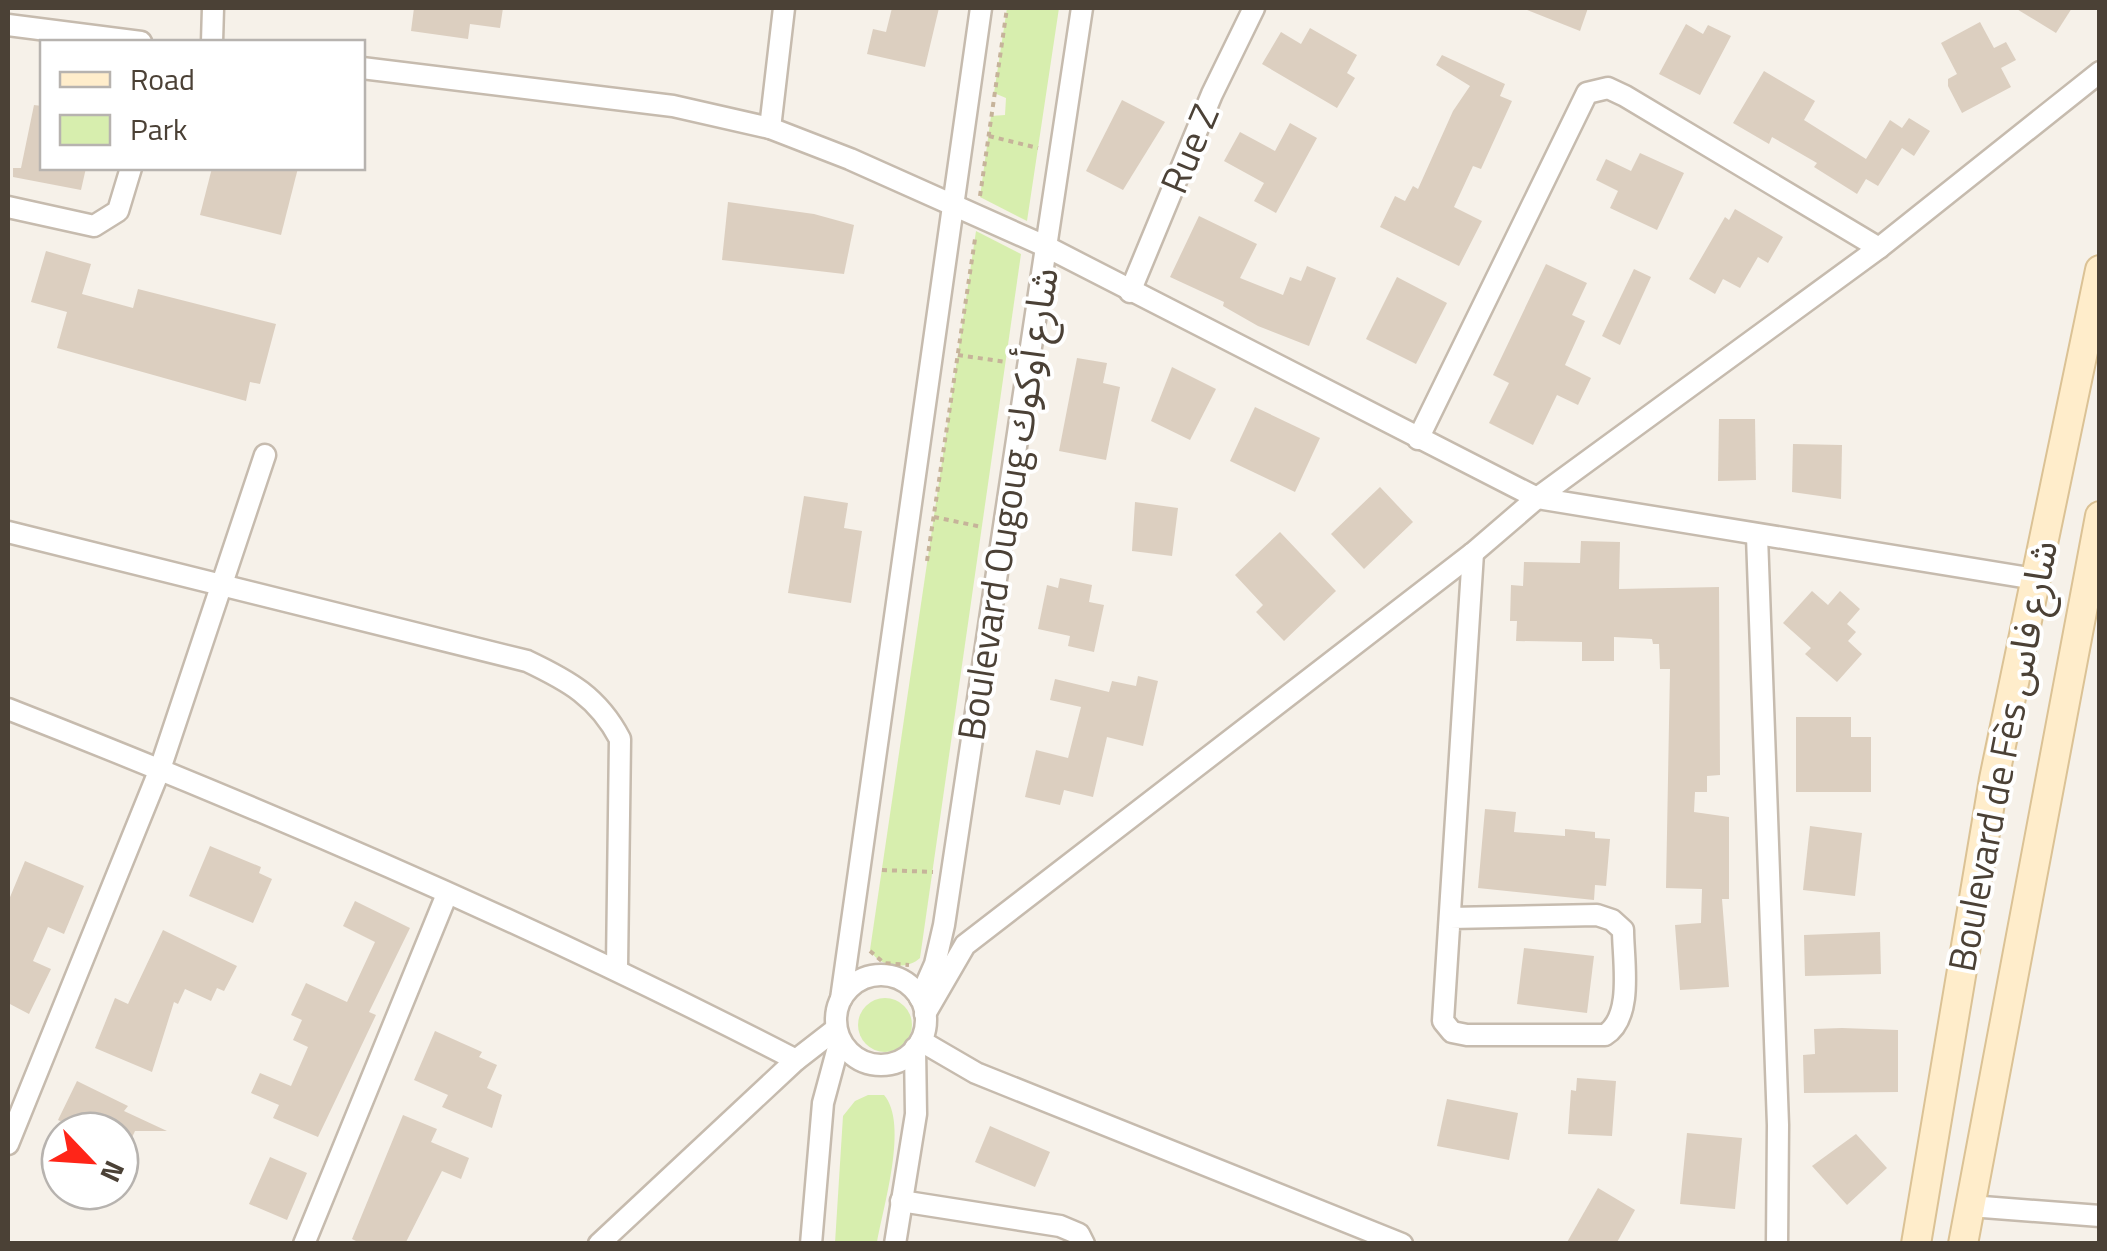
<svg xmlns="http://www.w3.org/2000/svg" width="2107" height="1251" font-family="'Titillium Web','Noto Sans Arabic',sans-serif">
<rect width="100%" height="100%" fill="#f6f1e9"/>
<g fill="#d7eeae">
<polygon points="1007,8 1059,8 1027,221 980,197 991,116 1005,115 1006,98 994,93"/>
<path d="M976,231L1021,254L920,958C906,971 879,967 870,950Z"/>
<circle cx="885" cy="1025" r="27"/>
<path d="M868,1095H884C909,1124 883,1207 877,1243H835L843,1116L855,1101Z"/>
</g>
<g fill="#dccfc0">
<polygon points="414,8 503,8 500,28 470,24 468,39 411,31"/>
<polygon points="892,8 939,8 925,67 867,54 873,29 886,32"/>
<polygon points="1522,8 1588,8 1580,31"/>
<polygon points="2015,8 2072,8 2056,33"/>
<polygon points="1980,22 1994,48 2006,42 2016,60 2001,68 2011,87 1962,113 1948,86 1948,79 1957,74 1941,43"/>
<polygon points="1686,24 1703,34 1708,25 1731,36 1700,95 1659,74"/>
<polygon points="1310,28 1357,55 1347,73 1355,78 1337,108 1262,64 1281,32 1301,44"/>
<polygon points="1442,55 1505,84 1500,96 1512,101 1481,169 1473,166 1454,207 1482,221 1459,266 1380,227 1395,196 1405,201 1413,186 1418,189 1453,111 1470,86 1436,65"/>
<polygon points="1764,71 1815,101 1804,120 1866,159 1890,120 1902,128 1909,118 1930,131 1914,156 1902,148 1878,186 1866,179 1857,194 1814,167 1817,163 1772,137 1769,144 1733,123"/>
<polygon points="1122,100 1165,122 1123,190 1086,171"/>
<polygon points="34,105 42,106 42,168 86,168 81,190 13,177 13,168 21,168"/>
<polygon points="1290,123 1317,138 1276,213 1254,201 1264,183 1224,161 1240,132 1275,151"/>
<polygon points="1640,153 1684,173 1657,230 1610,208 1618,191 1596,180 1606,159 1631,171"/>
<polygon points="212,168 298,168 281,235 200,215"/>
<polygon points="728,202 814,214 854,225 844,274 722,260"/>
<polygon points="1735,209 1783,237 1768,263 1758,257 1740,288 1723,279 1715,294 1689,279 1725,217 1729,220"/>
<polygon points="1199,216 1257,244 1240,278 1283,295 1290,277 1301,281 1307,266 1336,278 1309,346 1258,326 1223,306 1224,302 1170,277"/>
<polygon points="46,251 91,264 82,294 133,308 138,289 276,324 260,384 250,382 246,401 57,348 67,312 31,302"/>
<polygon points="1546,264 1587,283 1572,315 1585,321 1565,365 1591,378 1578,405 1557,395 1533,445 1489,423 1509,383 1493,375"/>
<polygon points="1634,269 1651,277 1620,345 1602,336"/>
<polygon points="1397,277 1447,303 1416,364 1366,339"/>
<polygon points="1077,358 1107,363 1103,383 1120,387 1106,460 1059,451"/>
<polygon points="1172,367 1216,389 1190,440 1151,421"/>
<polygon points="1255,407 1320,438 1295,492 1230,461"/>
<polygon points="1719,419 1755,419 1756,480 1718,481"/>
<polygon points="1793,444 1842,445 1841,499 1792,492"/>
<polygon points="1380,487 1413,522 1364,569 1331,534"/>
<polygon points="804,496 848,503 844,528 862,531 851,603 788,593"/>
<polygon points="1135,502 1178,508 1172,556 1132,551"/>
<polygon points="1280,532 1336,591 1284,641 1256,612 1263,605 1235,575"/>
<polygon points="1581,541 1620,542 1619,589 1719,587 1720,775 1707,776 1707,792 1695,792 1694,812 1729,817 1729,899 1722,899 1729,987 1680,990 1675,925 1701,923 1702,889 1666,888 1670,669 1660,669 1659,644 1653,644 1652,639 1614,637 1614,661 1582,661 1582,642 1516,641 1517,621 1510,621 1511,585 1523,586 1524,562 1580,563"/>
<polygon points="1060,578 1092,585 1089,602 1104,605 1094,652 1068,646 1070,636 1038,629 1047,585 1058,588"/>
<polygon points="1812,591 1828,605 1840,591 1860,609 1847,624 1856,632 1848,641 1862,654 1837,682 1805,654 1811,648 1783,623"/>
<polygon points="1138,676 1158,681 1143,746 1107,737 1093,797 1064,790 1060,805 1025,797 1036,750 1068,758 1081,707 1050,700 1055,679 1109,692 1112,681 1136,686"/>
<polygon points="1796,717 1851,717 1851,737 1871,737 1871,792 1796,792"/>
<polygon points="1485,809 1516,812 1514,832 1565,836 1565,829 1595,832 1595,838 1610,839 1606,886 1595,885 1594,900 1478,888"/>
<polygon points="1810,826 1862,833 1855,896 1803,890"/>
<polygon points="210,846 261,867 259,873 272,879 253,923 189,896"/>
<polygon points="25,861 84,886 64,934 48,927 33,961 51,969 29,1014 8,1003 8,902"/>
<polygon points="355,901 410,928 369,1012 376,1015 318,1137 273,1118 279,1105 251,1093 260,1073 291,1086 308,1047 293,1040 302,1020 291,1015 306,983 347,1002 375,942 343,926"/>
<polygon points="163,930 237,966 224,991 217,988 211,1001 185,989 178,1004 174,1002 152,1072 95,1048 115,998 128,1004"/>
<polygon points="1880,932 1881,974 1805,976 1804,935"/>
<polygon points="1524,948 1594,956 1587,1013 1517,1004"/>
<polygon points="1842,1028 1898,1030 1898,1092 1804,1093 1803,1055 1815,1054 1814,1029"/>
<polygon points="435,1031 482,1052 479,1057 497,1065 487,1088 502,1095 492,1128 442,1107 448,1095 414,1080"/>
<polygon points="1577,1078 1616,1081 1612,1136 1568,1134 1571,1090 1576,1091"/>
<polygon points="77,1081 128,1106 124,1111 167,1131 135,1131 120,1163 120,1131 80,1131 58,1120"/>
<polygon points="1447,1099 1518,1113 1509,1160 1437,1146"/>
<polygon points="403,1115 437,1129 431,1142 469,1158 461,1179 442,1171 405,1244 362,1244 352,1239"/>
<polygon points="990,1126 1050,1152 1035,1187 975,1162"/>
<polygon points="1687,1133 1742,1138 1735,1209 1680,1204"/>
<polygon points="1856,1134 1887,1168 1847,1205 1812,1166"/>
<polygon points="270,1157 307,1173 287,1220 249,1204"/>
<polygon points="1598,1188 1635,1210 1616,1244 1566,1244"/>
</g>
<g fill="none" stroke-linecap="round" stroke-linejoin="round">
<g stroke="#c6bbae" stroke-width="25">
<g id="minor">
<polyline points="8,25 141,42"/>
<polyline points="212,42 213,8"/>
<polyline points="362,68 673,106 770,128 850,159 1047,247 1537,498 2035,579"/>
<polyline points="770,128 784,8"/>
<polyline points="8,207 94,226 118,211 131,168"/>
<polyline points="1130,292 1212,94 1254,8"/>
<polyline points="1418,439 1587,93 1608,88 1625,96 1879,248"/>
<path d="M8,532L527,661C569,681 598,697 620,739L617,967"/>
<polyline points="1757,536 1778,1125 1777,1244"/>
<path d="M8,709C276,814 541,928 796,1060"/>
<path d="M1450,918L1597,915L1612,920L1623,930C1623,960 1634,1017 1605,1035H1467L1452,1032L1443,1021L1473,553"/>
<circle cx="881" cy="1020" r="45"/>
<polyline points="920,998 935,964 944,925 1082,8"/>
<polyline points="841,999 981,8"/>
<polyline points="925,1014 965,945 1473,553 1537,498 1879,248 2100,72"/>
<polyline points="921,1041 976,1073 1402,1244"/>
<polyline points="8,1144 160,769 265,455"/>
<polyline points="901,1201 1060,1226 1079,1234 1084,1244"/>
<polyline points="1970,1206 2100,1216"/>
<polyline points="304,1244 447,894"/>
<polyline points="599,1244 796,1060 836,1029"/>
<polyline points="811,1244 823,1103 840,1040"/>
<polyline points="895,1244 916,1114 915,1048"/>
</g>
</g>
<g stroke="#dbc295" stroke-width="32">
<g id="secondary">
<polyline points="1916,1244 1994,779 2100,270"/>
<polyline points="1963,1244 2100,516"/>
</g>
</g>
<g stroke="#c6b39a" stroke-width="4" stroke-dasharray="5 5" stroke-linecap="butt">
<polyline points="989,136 1038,148"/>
<polyline points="980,196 1007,8"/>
<polyline points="958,355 1006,362"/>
<polyline points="934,517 982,527"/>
<polyline points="927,561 975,239"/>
<polyline points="882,870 933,872"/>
<polyline points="870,951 884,963 909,965"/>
</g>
<use href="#minor" stroke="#fff" stroke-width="20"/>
<use href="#secondary" stroke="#ffedcb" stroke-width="28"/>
</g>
<g text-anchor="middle" stroke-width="8" stroke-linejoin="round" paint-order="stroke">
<g font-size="38" fill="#4b4136" stroke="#fff">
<text transform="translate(1190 149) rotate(-67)" y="13">Rue Z</text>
<text transform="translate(1008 504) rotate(-81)" y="13">Boulevard Ougoug شارع أوكوك</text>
<text transform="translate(2003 756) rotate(-79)" y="13">Boulevard de Fès شارع فاس</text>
</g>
</g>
<rect width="2107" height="1251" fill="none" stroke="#4b4136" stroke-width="20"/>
<rect x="40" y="40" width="325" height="130" fill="#ffffff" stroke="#b7b3af" stroke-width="2.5"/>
<rect x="60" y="72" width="50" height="15" fill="#ffedcb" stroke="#b7b3af" stroke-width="2.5"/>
<text x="130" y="90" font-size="30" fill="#4b4136">Road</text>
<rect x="60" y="115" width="50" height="30" fill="#d7eeae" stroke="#b7b3af" stroke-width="2.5"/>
<text x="130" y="140" font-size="30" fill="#4b4136">Park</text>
<g transform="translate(90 1161) rotate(115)"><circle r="48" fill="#ffffff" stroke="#b7b3af" stroke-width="2.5"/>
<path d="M0-8L18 38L0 25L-18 38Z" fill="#ff2518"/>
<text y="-15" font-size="28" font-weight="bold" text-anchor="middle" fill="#4b4136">N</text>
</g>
</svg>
